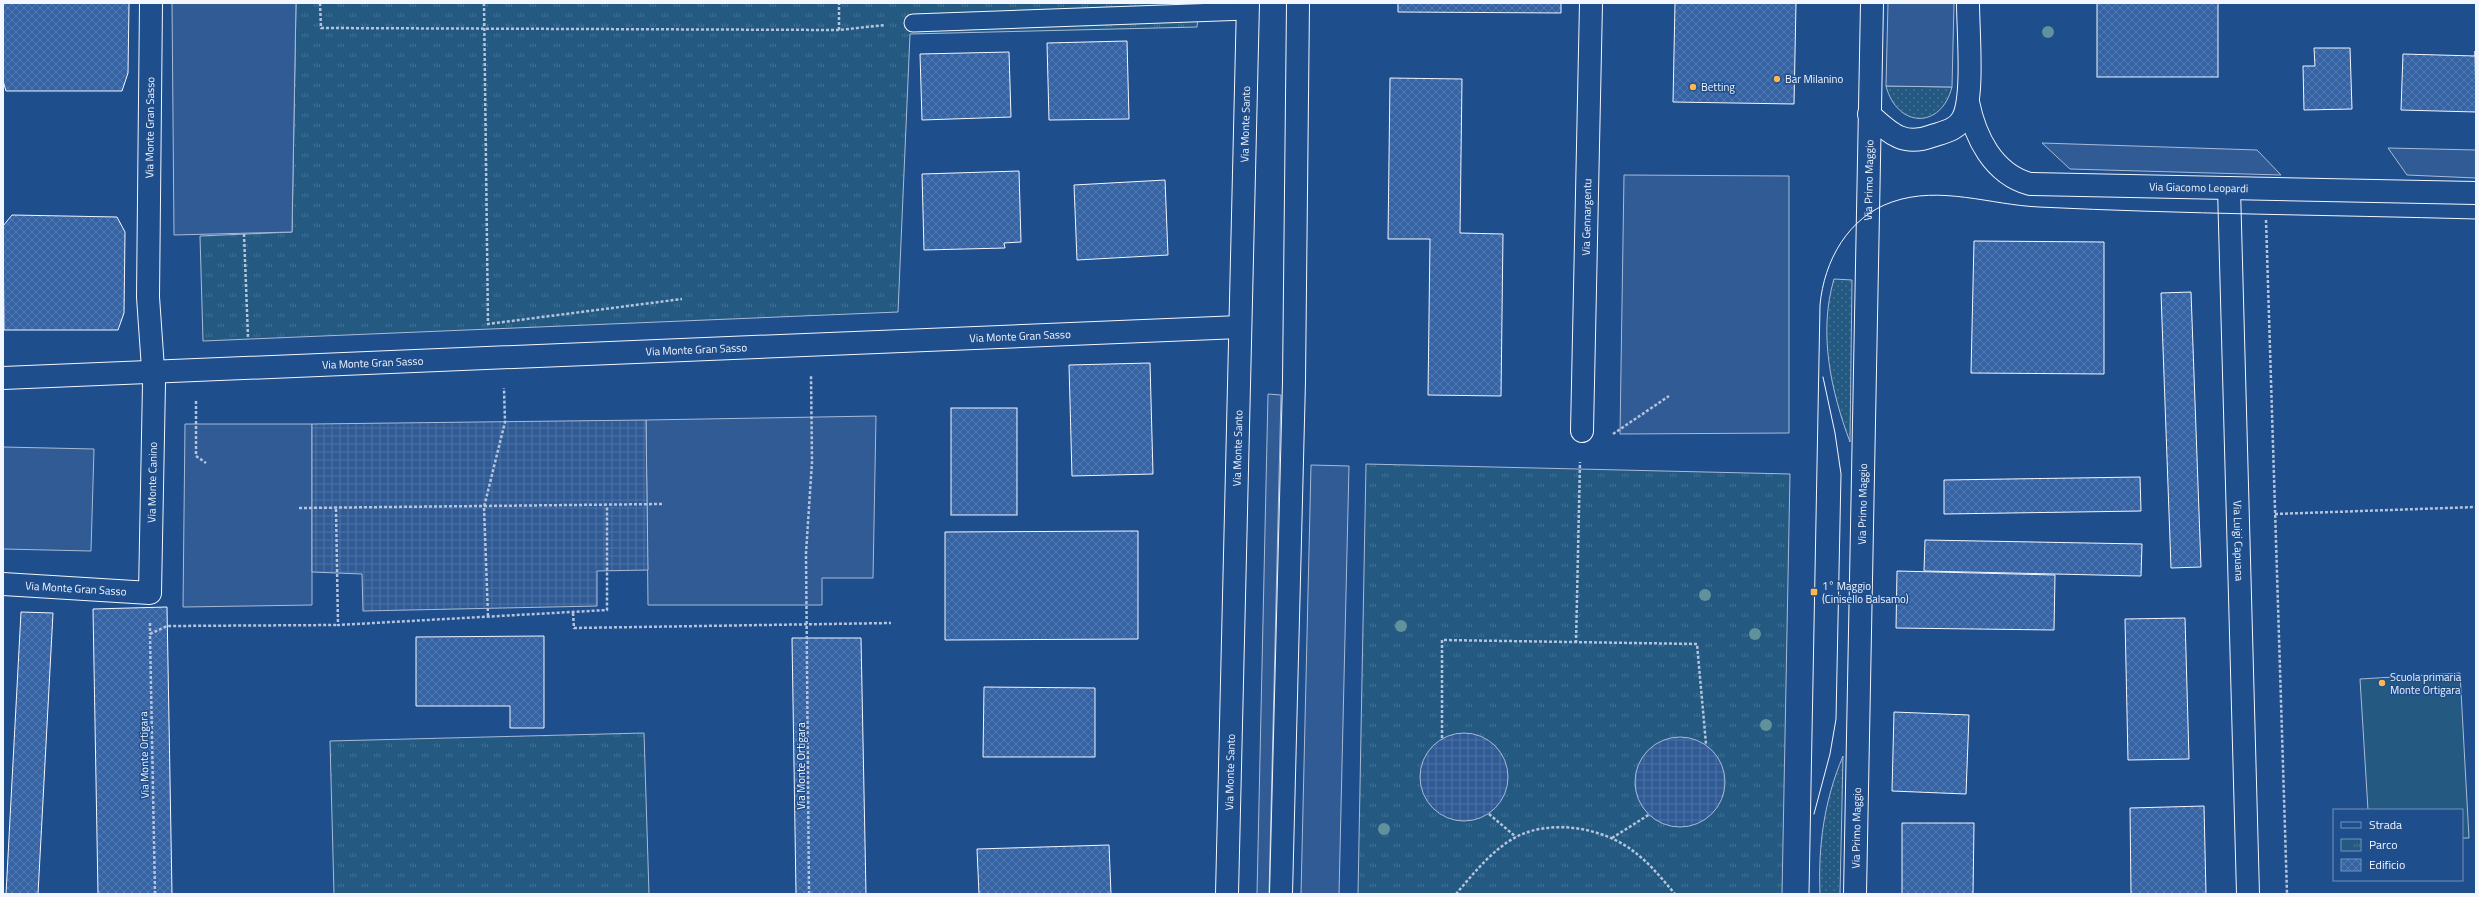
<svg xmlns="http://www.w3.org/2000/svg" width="2479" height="897" font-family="'Titillium Web',sans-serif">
<defs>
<pattern id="grass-dots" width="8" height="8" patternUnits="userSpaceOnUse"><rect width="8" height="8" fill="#245a82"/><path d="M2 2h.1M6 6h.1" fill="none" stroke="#447295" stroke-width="1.8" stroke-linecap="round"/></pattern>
<pattern id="park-tufts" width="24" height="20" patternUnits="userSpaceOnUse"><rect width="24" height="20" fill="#245a82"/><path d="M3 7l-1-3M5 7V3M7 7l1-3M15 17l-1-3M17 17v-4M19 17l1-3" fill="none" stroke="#447295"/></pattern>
<pattern id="plaza-grid" width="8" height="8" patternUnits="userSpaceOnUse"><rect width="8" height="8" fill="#305b95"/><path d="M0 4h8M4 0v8" fill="none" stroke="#4e73a5"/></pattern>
<pattern id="building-cross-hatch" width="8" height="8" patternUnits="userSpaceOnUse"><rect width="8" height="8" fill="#3563a3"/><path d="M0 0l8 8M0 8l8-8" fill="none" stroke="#537ab1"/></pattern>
</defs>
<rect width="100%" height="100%" fill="#1f4e8c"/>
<g fill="url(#grass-dots)" stroke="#a8bbd7">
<path d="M1886,86L1952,87C1941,130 1897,128 1886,86Z"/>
<path d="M1834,279L1852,280L1850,442C1831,391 1818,333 1834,279Z"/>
<path d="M1843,756L1840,894H1820C1818,846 1824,801 1843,756Z"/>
</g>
<g fill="url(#park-tufts)" stroke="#a8bbd7">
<polygon points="296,3 1199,3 1197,27 910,34 898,312 203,341 200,236 292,232"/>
<polygon points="1366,464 1790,474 1782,894 1358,894"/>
<polygon points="644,733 649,894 334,894 330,741"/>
</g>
<polygon fill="#245a82" stroke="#a8bbd7" points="2460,673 2469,838 2462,838 2462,810 2368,810 2360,679"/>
<g fill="#305b95" stroke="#a8bbd7">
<polygon points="172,3 296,3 292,232 174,235"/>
<polygon points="1888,3 1954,3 1952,87 1886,86"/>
<polygon points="2042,143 2257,150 2281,175 2070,169"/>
<polygon points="2388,148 2476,150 2476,178 2407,175"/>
<polygon points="1624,175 1789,176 1789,433 1620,434"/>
<polygon points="1268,394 1281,395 1269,894 1257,894"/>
<polygon points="876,416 873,578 822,578 822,605 648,605 646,420"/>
<polygon points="185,424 312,424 312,605 183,607"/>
<polygon points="3,447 94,449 91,551 3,549"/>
<polygon points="1311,465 1349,466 1339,894 1301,894"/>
</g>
<g fill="url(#plaza-grid)" stroke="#a8bbd7">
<polygon points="646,420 648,570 597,571 597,606 363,611 362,574 312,572 312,424"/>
<circle cx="1464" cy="777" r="44"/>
<circle cx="1680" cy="782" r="45"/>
</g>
<g fill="url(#building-cross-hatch)" stroke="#f2f6ff">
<polygon points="3,3 129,3 128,73 122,91 6,91 3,81"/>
<polygon points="1398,3 1561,3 1561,13 1398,12"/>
<polygon points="1675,3 1796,3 1794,104 1673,102"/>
<rect x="2097" y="3" width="121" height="74"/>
<polygon points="1127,41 1129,119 1049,120 1047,43"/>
<polygon points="2314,48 2350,48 2352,109 2304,110 2303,66 2315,66"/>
<polygon points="2475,51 2476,112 2401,110 2403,54 2475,56"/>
<polygon points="1009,52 1011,117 922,120 920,54"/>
<polygon points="1390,78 1462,79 1460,233 1503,234 1501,396 1428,395 1430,239 1388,239"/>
<polygon points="1019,171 1021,242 1004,243 1005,248 924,250 922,174"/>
<polygon points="1165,180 1168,255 1077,260 1074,185"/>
<polygon points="12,215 117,217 125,232 124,313 118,330 4,330 3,226"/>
<polygon points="1974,241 2104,242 2104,374 1971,373"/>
<polygon points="2191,292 2201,567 2171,568 2161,293"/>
<polygon points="1150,363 1153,474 1072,476 1069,365"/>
<rect x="951" y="408" width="66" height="107"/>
<polygon points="2140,477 2141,511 1944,514 1944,480"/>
<polygon points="1138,531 1138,639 945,640 945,532"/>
<polygon points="1925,540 2142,544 2141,576 1924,571"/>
<polygon points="1897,571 2055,575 2054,630 1896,628"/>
<polygon points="167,607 172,894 98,894 93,609"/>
<polygon points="21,612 53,613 38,894 6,894"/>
<polygon points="2185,618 2189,759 2128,760 2125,619"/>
<polygon points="544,636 544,728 510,728 510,706 416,706 416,637"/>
<polygon points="792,638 861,638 866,894 796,894"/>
<polygon points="984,687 1095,688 1095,757 983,757"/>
<polygon points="1894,712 1969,715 1966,794 1892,791"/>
<polygon points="2204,806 2206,894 2131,894 2130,808"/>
<polygon points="1902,823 1974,823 1973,894 1902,894"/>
<polygon points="1109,845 1111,894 979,894 977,849"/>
</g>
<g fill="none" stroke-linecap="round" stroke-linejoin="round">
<g stroke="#f2f6ff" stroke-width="19">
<polyline id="service" points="913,23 1247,11"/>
</g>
<g stroke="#f2f6ff" stroke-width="24">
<g id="minor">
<path id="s1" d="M1968,102C1975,137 1993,174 2030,184L2476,193"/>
<path d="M1869,114C1890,133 1903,147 1932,136C1944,132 1957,130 1963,118C1974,97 1968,29 1968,3"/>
<path id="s2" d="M2229,188L2248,894"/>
<path id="s3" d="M3,378L1240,327"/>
<path id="s4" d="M1582,431L1591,3"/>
<path id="s5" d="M3,584L150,593L154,383L148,297L151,3"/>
<path id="s6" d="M1227,894L1248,3"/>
<polyline points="1281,894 1294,381 1298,3"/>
<path id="s7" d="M1855,894L1872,3"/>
</g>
</g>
<g stroke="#b3c4dc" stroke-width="2.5" stroke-dasharray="3 2" stroke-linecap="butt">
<polyline points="320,3 321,28 839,30 885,25"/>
<polyline points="484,3 488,324 682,299"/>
<polyline points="839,30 839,3"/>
<polyline points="2266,220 2287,894"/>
<polyline points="244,234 248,337"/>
<polyline points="196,401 196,456 206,463"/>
<polyline points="1613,434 1669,396"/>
<polyline points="299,508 662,504"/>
<polyline points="336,509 338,625 607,610 607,506"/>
<polyline points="2275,514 2476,507"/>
<polyline points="573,613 574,628 891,623"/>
<polyline points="488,616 484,507 505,422 504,388"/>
<polyline points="150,623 150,634"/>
<polyline points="1576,643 1580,462"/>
<polyline points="1442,738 1442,640 1697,644 1706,744"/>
<polyline points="1489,814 1516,837"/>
<polyline points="1612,838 1650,814"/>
<polyline points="155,894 150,634 167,626 338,625"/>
<polyline points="809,894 806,553 812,462 811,375"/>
<path d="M1456,894C1473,874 1493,849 1516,837C1553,818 1606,828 1637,854C1651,865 1663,880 1675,894"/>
</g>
<use href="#service" stroke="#1f4e8c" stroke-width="17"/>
<use href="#minor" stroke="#1f4e8c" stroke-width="22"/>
<g stroke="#f2f6ff" stroke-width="1">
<polyline points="1814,814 1830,754 1836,719 1841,474 1835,433 1823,377"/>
<path d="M1809,894L1820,305C1824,261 1848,217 1892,202C1940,185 1991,205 2039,207C2184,214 2330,215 2476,219"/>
</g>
</g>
<g fill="#61919a">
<circle cx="2048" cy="32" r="6"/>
<circle cx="1705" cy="595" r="6"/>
<circle cx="1401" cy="626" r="6"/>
<circle cx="1755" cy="634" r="6"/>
<circle cx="1766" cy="725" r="6"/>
<circle cx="1384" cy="829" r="6"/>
</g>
<g fill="#ffb74d" stroke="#1f4e8c" stroke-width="1.5">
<circle cx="1777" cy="79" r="4"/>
<circle cx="1693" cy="87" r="4"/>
<rect x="1810" y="588" width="8" height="8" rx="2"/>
<circle cx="2382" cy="683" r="4"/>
</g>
<g text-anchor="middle" stroke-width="3" stroke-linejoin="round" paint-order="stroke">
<g font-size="11" fill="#f2f6ff" stroke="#1f4e8c" text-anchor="start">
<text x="1785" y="83">Bar Milanino</text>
<text x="1701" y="91">Betting</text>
<text x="1822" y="590">1° Maggio<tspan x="1822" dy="13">(Cinisello Balsamo)</tspan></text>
<text x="2390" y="681">Scuola primaria<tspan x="2390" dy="13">Monte Ortigara</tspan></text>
</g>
<g font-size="11" fill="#f2f6ff" stroke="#1f4e8c">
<text dy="4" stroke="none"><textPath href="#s6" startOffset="770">Via Monte Santo</textPath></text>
<text dy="4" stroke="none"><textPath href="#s5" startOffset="613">Via Monte Gran Sasso</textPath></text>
<text dy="4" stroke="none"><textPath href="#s7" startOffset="714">Via Primo Maggio</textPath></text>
<text dy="4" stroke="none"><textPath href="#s1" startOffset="277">Via Giacomo Leopardi</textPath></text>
<text dy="4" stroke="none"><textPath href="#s4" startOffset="214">Via Gennargentu</textPath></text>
<text dy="4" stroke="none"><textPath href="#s3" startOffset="1018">Via Monte Gran Sasso</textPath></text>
<text dy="4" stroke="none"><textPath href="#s3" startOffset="694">Via Monte Gran Sasso</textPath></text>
<text dy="4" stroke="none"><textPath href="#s3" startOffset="370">Via Monte Gran Sasso</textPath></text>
<text dy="4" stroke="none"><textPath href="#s6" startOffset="446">Via Monte Santo</textPath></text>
<text dy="4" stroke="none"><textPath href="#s5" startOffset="258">Via Monte Canino</textPath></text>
<text dy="4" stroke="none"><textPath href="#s7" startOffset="390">Via Primo Maggio</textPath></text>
<text dy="4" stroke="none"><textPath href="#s2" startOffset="353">Via Luigi Capuana</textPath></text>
<text dy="4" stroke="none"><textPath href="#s5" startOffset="73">Via Monte Gran Sasso</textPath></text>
<text transform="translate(144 755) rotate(-91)" y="4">Via Monte Ortigara</text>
<text transform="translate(801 766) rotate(-90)" y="4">Via Monte Ortigara</text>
<text dy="4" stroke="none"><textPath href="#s6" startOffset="122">Via Monte Santo</textPath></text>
<text dy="4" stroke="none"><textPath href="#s7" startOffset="66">Via Primo Maggio</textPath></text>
</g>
</g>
<rect width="2479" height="897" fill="none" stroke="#f2f6ff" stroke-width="8"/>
<rect x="2333" y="809" width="130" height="72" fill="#1f4e8c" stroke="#7391ba"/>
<rect x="2341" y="822" width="20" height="6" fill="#1f4e8c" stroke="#7391ba"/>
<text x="2369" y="829" font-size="12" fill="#f2f6ff">Strada</text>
<rect x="2341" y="839" width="20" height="12" fill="url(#park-tufts)" stroke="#7391ba"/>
<text x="2369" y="849" font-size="12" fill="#f2f6ff">Parco</text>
<rect x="2341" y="859" width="20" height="12" fill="url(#building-cross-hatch)" stroke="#7391ba"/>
<text x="2369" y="869" font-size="12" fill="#f2f6ff">Edificio</text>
</svg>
